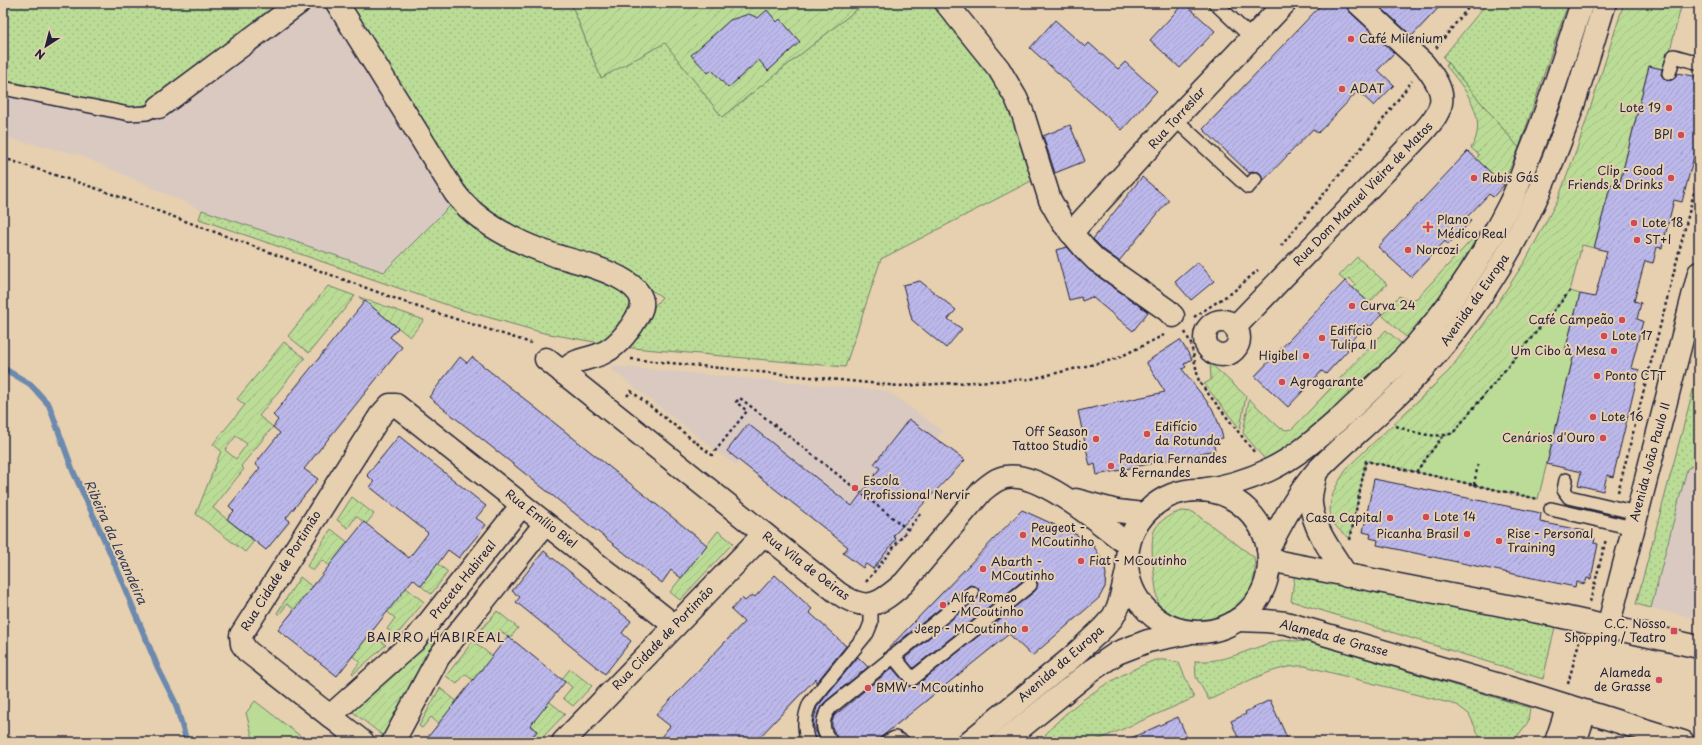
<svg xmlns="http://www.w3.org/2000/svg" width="1702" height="745" font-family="'Playpen Sans',sans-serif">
<defs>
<pattern id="grass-dots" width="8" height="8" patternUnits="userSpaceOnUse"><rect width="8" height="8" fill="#bbdc96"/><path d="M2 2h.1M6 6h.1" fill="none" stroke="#a0bc82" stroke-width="1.8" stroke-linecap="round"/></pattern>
<pattern id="garden-furrows" width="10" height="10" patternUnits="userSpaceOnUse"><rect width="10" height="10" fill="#bbdc96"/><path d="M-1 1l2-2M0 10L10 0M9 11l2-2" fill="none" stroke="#a0bc82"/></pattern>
<pattern id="building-hatch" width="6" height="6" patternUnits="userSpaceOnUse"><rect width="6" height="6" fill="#bcb8ea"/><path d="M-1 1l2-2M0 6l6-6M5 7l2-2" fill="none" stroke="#a19eca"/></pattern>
</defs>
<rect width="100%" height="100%" fill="#e6d0af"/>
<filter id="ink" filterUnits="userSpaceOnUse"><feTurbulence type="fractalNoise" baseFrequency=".025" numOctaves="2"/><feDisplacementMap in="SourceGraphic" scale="8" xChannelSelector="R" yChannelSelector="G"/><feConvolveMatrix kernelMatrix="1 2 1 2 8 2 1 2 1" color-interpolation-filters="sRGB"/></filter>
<g filter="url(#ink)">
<g fill="#d9c9c1">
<polygon points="310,3 331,3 453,203 384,272 202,210 80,155 3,137 3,80 132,108"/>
<polygon points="611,366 888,391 942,431 937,439 965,460 916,511 922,515 877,572 866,564 863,568 843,553 848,547 739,462 736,465 719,453 610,368"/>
<polygon points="1699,462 1699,619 1651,608 1687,469"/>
</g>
<g fill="url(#grass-dots)" stroke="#6e7f68">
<polygon points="3,3 288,3 155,102 132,108 3,80"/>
<polygon points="346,3 571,3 601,78 665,42 722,117 865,3 935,3 962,35 1007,100 1033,180 881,259 845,367 622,347 662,297 619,269 532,238 473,203"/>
<polygon points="1487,3 1568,3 1519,148 1443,57"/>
<polygon points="453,203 611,283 630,297 633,308 606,344 544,333 459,309 199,219 202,210 384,272"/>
<polygon points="1699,368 1699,462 1687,469 1651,608 1636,604"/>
<polygon points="1295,573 1555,627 1543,679 1291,601"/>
<path d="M1282,640L1310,642L1530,708L1528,722L1513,742H1482L1469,714L1457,705L1305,666C1275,664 1237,687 1209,700L1196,677L1195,661C1229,663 1250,647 1282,640Z"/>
<path d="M1155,660H1166L1179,663L1194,698L1093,742H1043L1042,739C1068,705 1114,676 1155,660Z"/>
</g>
<g fill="#bbdc96" stroke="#6e7f68">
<polygon points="1570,291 1580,294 1565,351 1574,354 1538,499 1416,472 1442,437 1453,433"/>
<polygon points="255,701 308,742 254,742 246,713"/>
</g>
<g fill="url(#garden-furrows)" stroke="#6e7f68" fill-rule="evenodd">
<polygon points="571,3 865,3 722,117 665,43 601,78"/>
<path d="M1624,3H1682L1665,70L1649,66L1619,186L1611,184L1594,248L1582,245L1570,291L1453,433L1442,437L1416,472L1366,461L1350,538C1317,519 1331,491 1349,466L1449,371L1486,321L1527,258L1558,199L1577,149Z"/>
<path d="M1448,63L1519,148L1503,184L1476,159L1479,155L1471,148C1490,119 1464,87 1446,66Z"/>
<path d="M1480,231C1460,269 1435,304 1407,338L1382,315L1399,296L1409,301L1417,298Z"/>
<polygon points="1357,257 1387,284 1369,303 1353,288 1356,285 1349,278 1345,281 1339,276"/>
<polygon points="328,286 355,296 309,353 288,336"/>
<polygon points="359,297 424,320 410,337"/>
<polygon points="1386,330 1402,344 1394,353 1325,422 1267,462 1243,433 1249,399 1280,428 1286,430 1292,429"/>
<path d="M284,342L305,358L259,416L273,427L241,466L244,469L213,508L254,541L245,552L196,514L221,451L213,444L245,405L237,399ZM236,436L247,444L236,459L225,450Z"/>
<polygon points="1210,363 1246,396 1240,429 1204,384 1211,380"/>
<polygon points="352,497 374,514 366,524 356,516 348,528 337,520"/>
<path d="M1182,511L1193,512L1254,557C1262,602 1217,636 1175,617C1169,614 1163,608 1158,604C1156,588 1148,542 1155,529C1161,519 1171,514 1182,511Z"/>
<polygon points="331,529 424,602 396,636 387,629 395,618 322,560 313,571 307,566"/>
<polygon points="718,531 733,543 680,600 670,592"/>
<polygon points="426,555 448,572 431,594 421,586 430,574"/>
<polygon points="300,577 386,645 353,674 352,673 360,662 287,604 279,615 277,613"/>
<polygon points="497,611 518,628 510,638 499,630 490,641 479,632"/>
<polygon points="433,630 443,639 386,738 349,709"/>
<polygon points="473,641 565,714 538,742 529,741 537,731 465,674 457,684 446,676"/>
<polygon points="570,669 592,686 573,706 563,698 572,687 562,679"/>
<polygon points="440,688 508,742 441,726 431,717 422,728 419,726"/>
</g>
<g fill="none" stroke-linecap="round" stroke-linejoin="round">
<polyline stroke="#6d89ae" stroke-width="6" points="3,368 30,384 49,405 73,471 109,550 158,668 175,702 187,742"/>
</g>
<g fill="url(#building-hatch)" stroke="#22223b">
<polygon points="1184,3 1215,31 1180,68 1150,40"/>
<polygon points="1323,3 1346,3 1350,12 1394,53 1378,70 1394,85 1374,106 1358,91 1318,133 1313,129 1263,181 1263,177 1260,173 1253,171 1249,173 1203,129"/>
<polygon points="1376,3 1443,3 1412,36"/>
<polygon points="767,10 777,22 780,19 800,42 768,71 759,60 728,88 712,70 708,73 691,55 730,20 749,14 758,18"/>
<polygon points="1055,20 1085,47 1089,43 1118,69 1125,62 1157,91 1122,130 1030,48"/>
<polygon points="1649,66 1662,69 1661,75 1667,81 1674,79 1677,73 1699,77 1699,137 1682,202 1674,200 1662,248 1657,247 1653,263 1645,261 1634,301 1641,303 1637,319 1643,321 1631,368 1639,370 1613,477 1607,475 1603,491 1578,485 1581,472 1547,464 1574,354 1565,351 1580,294 1595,297 1607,251 1594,248 1611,184 1619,186"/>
<polygon points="1070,125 1085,161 1055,173 1043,136"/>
<polygon points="1468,151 1504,185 1493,197 1489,194 1467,217 1471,221 1448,245 1445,241 1411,277 1378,247"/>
<polygon points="1142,177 1169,200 1119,261 1104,250 1093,239"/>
<polygon points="1067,247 1089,270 1148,312 1133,331 1092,297 1082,301 1081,297 1069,300 1056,250"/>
<polygon points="1198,262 1214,281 1191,300 1175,282"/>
<polygon points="920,281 956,310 948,319 962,329 946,348 912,320 903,285"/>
<polygon points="1345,281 1382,314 1370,327 1367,324 1345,347 1348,350 1326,374 1322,371 1288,407 1255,376"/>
<polygon points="365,301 398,328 390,337 402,347 304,469 318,479 286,518 290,521 266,550 227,519 234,511 229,506 260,468 255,464 280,433 273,427 278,420 273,415"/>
<polygon points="1180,340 1192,359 1184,364 1186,367 1182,369 1212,408 1219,424 1223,438 1213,440 1215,450 1097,475 1095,464 1090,466 1078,411 1165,392 1146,362"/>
<polygon points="460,357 467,363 472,357 707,545 681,578 671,570 662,583 429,397"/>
<polygon points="909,419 965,460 893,536 896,539 873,569 866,564 863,568 843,553 848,547 727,451 748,424 852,506 880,468 874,464"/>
<polygon points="399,436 486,506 476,518 486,525 459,558 448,550 421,586 413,579 337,676 278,630 364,522 409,558 428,533 370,487 374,482 367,475"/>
<polygon points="1374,479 1541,513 1540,522 1585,531 1585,536 1595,538 1594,543 1598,544 1591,579 1587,578 1585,584 1576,582 1575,587 1377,545 1378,540 1370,538 1371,534 1363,532"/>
<polygon points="1022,510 1077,535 1093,545 1103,561 1106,574 1105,587 1099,598 1032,656 1009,634 875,742 839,742 832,727 832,722 834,716 892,668 906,684 910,687 917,685 1035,591 1038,584 1036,580 1029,577 1025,579 913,668 905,658 979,596 978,588 975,586 970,585 883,654"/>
<polygon points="544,551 631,621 622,633 631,641 605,674 516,602 520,597 512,591"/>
<polygon points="775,575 812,609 809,612 846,646 816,683 816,678 755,742 657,742 670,726 656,715 744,622 731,610 742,598 745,601 752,595 755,597"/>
<polygon points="508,636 565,682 530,726 537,731 528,742 424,742"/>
<polygon points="858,657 868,667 826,701 821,706 818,713 816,724 816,731 821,742 817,742 813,723 817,707"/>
<polygon points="1270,700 1289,742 1240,742 1231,721 1246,714 1245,712"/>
<polygon points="1178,717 1189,742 1122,742"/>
</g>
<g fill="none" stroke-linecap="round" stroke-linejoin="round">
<g stroke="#22223b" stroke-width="16">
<g id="service">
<polyline points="1215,3 1252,38"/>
<polyline points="1669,73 1674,56 1699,63"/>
<polyline points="3,88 129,114 147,113 159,107"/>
<polyline points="1175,119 1248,187 1255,179"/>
<polyline points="1566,480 1564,490 1569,497 1637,513"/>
<polyline points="1551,509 1633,528"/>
<polyline points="893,656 912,679 1030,585"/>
<path d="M808,742C803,728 804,716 810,703L867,633L871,623V604"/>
<path d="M831,742C821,731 821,718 831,707L972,593"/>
<polyline points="887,742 895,738 903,742"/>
</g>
</g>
<g stroke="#22223b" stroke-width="25">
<g id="minor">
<path d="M337,3L455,193C472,216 497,231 523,243C534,248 545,252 557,256C577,262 659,280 639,314C632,327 619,345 605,352C588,361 576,356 563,373"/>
<polyline points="946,3 999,69 1016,98 1023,114 1050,200 1063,223 1085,249 1096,260 1167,310 1173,316"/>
<polyline points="159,107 299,3"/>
<polyline points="1071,233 1175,119 1285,3"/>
<circle cx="1222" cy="338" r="17"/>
<path d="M1235,327L1422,133C1447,106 1448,94 1424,64L1358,3"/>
<path d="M546,359L838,593C867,613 879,605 904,583L982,491C989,485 997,478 1006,477C1040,471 1101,524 1128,545"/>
<polyline points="1076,500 1117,511 1143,514"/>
<polyline points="330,716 414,641 522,505"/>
<polyline points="363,742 247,651 242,644 241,635 380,416 390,405 396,405 401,409 675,626"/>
<polyline points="393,742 438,658 545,524"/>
<polyline points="563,742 764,534"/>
<polyline points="1556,742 1568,706"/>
<polyline points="1575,742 1585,712"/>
</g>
</g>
<g stroke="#22223b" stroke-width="25">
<g id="tertiary">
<polyline points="1269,560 1554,615 1699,647"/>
<polyline points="1237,620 1266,621 1286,623 1530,694 1683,742"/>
<polyline points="1608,627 1699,273"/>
</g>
</g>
<g stroke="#22223b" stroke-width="25">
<g id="secondary">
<path d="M1315,477C1313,486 1310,495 1311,504C1314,531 1333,554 1347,576"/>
<path d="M1201,490C1224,487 1248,480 1269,470C1297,457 1322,434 1345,414C1365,395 1385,377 1404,358C1444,316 1483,257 1509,205C1516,192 1521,177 1526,163C1548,111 1564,56 1582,3"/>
<circle cx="1198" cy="561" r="71"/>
<path d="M1268,549C1282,522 1297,494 1317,471C1337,450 1360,431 1381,411C1407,387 1431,361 1453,334C1492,285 1523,231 1547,174C1571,119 1587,60 1605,3"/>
<polyline points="969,742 1070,659 1103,628 1113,617 1119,605 1127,571"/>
<polyline points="1003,742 1092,670 1117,653 1148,641 1188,633"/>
</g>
</g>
<g stroke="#22223b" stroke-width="2.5" stroke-dasharray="3 3" stroke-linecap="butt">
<polyline points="1436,48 1472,3"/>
<polyline points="3,158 101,190 418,307 531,343"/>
<polyline points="1281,246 1363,146 1412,81"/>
<polyline points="1194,317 1234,291 1258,270"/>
<polyline points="1185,332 1191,344 1199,382 1255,453"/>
<polyline points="631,359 899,386 1031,379 1116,359 1164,335"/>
<polyline points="627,396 631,391 712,455 747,411 736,402 740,398 907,529"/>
<path d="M1396,426C1415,433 1434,439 1453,433L1570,291"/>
<polyline points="1416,472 1442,437"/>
<polyline points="1474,485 1478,464"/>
<polyline points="1618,492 1699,173"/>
<polyline points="1350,540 1366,461 1538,499"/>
<polyline points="866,582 920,514"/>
<polyline points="1590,602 1606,539"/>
<polyline points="1568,684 1579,642"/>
</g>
<use href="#service" stroke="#e6d0af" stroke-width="13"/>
<use href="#minor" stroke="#e6d0af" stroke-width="22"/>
<use href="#tertiary" stroke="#e6d0af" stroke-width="22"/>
<use href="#secondary" stroke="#e6d0af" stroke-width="22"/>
</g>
</g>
<g fill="#d1495b" stroke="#e6d0af" stroke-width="1.5">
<circle cx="1351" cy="39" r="4"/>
<circle cx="1342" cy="89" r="4"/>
<circle cx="1669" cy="108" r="4"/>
<circle cx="1681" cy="135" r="4"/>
<circle cx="1474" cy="178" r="4"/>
<circle cx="1671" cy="178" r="4"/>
<circle cx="1634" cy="223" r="4"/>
<path d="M1426 221h4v4h4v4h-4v4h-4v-4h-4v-4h4z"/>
<circle cx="1637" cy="240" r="4"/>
<circle cx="1408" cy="250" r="4"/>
<circle cx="1352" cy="306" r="4"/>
<circle cx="1622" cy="320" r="4"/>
<circle cx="1604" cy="336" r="4"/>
<circle cx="1322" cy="338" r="4"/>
<circle cx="1614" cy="351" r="4"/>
<circle cx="1306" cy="356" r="4"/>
<circle cx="1597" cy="376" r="4"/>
<circle cx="1282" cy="382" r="4"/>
<circle cx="1593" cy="417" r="4"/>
<circle cx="1147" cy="434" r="4"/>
<circle cx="1603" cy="438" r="4"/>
<circle cx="1096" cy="439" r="4"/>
<circle cx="1111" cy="466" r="4"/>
<circle cx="855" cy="488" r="4"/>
<circle cx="1426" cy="517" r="4"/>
<circle cx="1390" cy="518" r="4"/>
<circle cx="1467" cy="534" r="4"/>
<circle cx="1023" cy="535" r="4"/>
<circle cx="1499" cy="541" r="4"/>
<circle cx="1081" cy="561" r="4"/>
<circle cx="983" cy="569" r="4"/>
<circle cx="943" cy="605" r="4"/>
<circle cx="1025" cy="629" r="4"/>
<rect x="1670" y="627" width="8" height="8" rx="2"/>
<circle cx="1659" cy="680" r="4"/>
<circle cx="868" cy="688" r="4"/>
</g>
<g text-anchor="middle" stroke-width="4" stroke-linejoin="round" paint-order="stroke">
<g font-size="12" fill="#22223b" stroke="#e6d0af" text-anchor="start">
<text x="1359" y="43">Café Milenium</text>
<text x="1350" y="93">ADAT</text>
<text x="1661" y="112" text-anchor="end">Lote 19</text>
<text x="1673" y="139" text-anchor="end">BPI</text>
<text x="1663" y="175" text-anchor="end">Clip - Good<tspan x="1663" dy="14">Friends &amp; Drinks</tspan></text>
<text x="1482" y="182">Rubis Gás</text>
<text x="1437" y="224">Plano<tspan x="1437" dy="14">Médico Real</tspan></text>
<text x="1642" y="227">Lote 18</text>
<text x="1645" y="244">ST+I</text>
<text x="1416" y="254">Norcozi</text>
<text x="1360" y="310">Curva 24</text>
<text x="1614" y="324" text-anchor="end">Café Campeão</text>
<text x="1330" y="335">Edifício<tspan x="1330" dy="14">Tulipa II</tspan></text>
<text x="1612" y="340">Lote 17</text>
<text x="1606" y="355" text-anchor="end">Um Cibo à Mesa</text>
<text x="1298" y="360" text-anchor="end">Higibel</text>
<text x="1605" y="380">Ponto CTT</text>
<text x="1290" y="386">Agrogarante</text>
<text x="1601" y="421">Lote 16</text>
<text x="1155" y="431">Edifício<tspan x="1155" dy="14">da Rotunda</tspan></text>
<text x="1088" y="436" text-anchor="end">Off Season<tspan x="1088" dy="14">Tattoo Studio</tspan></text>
<text x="1595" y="442" text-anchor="end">Cenários d'Ouro</text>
<text x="1119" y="463">Padaria Fernandes<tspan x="1119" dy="14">&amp; Fernandes</tspan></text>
<text x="863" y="485">Escola<tspan x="863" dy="14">Profissional Nervir</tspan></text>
<text x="1434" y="521">Lote 14</text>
<text x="1382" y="522" text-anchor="end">Casa Capital</text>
<text x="1031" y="532">Peugeot -<tspan x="1031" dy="14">MCoutinho</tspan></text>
<text x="1459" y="538" text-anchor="end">Picanha Brasil</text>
<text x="1507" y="538">Rise - Personal<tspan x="1507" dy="14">Training</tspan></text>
<text x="1089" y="565">Fiat - MCoutinho</text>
<text x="991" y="566">Abarth -<tspan x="991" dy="14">MCoutinho</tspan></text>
<text x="951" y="602">Alfa Romeo<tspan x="951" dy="14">- MCoutinho</tspan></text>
<text x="1666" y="628" text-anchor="end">C.C. Nosso<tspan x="1666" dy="14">Shopping / Teatro</tspan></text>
<text x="1017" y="633" text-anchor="end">Jeep - MCoutinho</text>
<text x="1651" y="677" text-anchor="end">Alameda<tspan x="1651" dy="14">de Grasse</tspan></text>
<text x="876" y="692">BMW - MCoutinho</text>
</g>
<g font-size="12" fill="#22223b" stroke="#e6d0af">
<text transform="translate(1177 118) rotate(-48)" y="4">Rua Torreslar</text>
<text transform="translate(1363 194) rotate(-46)" y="4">Rua Dom Manuel Vieira de Matos</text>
<text transform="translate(1475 300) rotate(-55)" y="4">Avenida da Europa</text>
<text transform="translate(1650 462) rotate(-75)" y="4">Avenida João Paulo II</text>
<text transform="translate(541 519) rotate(38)" y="4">Rua Emílio Biel</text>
<text transform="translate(806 566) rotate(37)" y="4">Rua Vila de Oeiras</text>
<text transform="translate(281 571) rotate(-58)" y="4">Rua Cidade de Portimão</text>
<text transform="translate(463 580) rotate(-51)" y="4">Praceta Habireal</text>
<text transform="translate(663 638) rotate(-46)" y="4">Rua Cidade de Portimão</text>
<text transform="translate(1334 638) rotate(15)" y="4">Alameda de Grasse</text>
<text transform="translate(1061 664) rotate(-41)" y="4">Avenida da Europa</text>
</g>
<g font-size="13" font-style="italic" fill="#353c58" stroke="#e6d0af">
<text transform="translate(116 542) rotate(66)" y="5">Ribeira da Levandeira</text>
</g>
<g font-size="13" letter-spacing="1" fill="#22223b" stroke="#e6d0af">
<text x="436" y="642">BAIRRO HABIREAL</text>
</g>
</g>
<rect width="1702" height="745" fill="none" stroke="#e6d0af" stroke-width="16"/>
<rect x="8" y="8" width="1686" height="729" fill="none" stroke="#22223b" stroke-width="1.5" filter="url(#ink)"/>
<g transform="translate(46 46) rotate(216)" stroke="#e6d0af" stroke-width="3" paint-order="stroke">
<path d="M0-3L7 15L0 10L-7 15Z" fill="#22223b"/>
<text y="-6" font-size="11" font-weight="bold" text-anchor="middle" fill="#22223b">N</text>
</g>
</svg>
